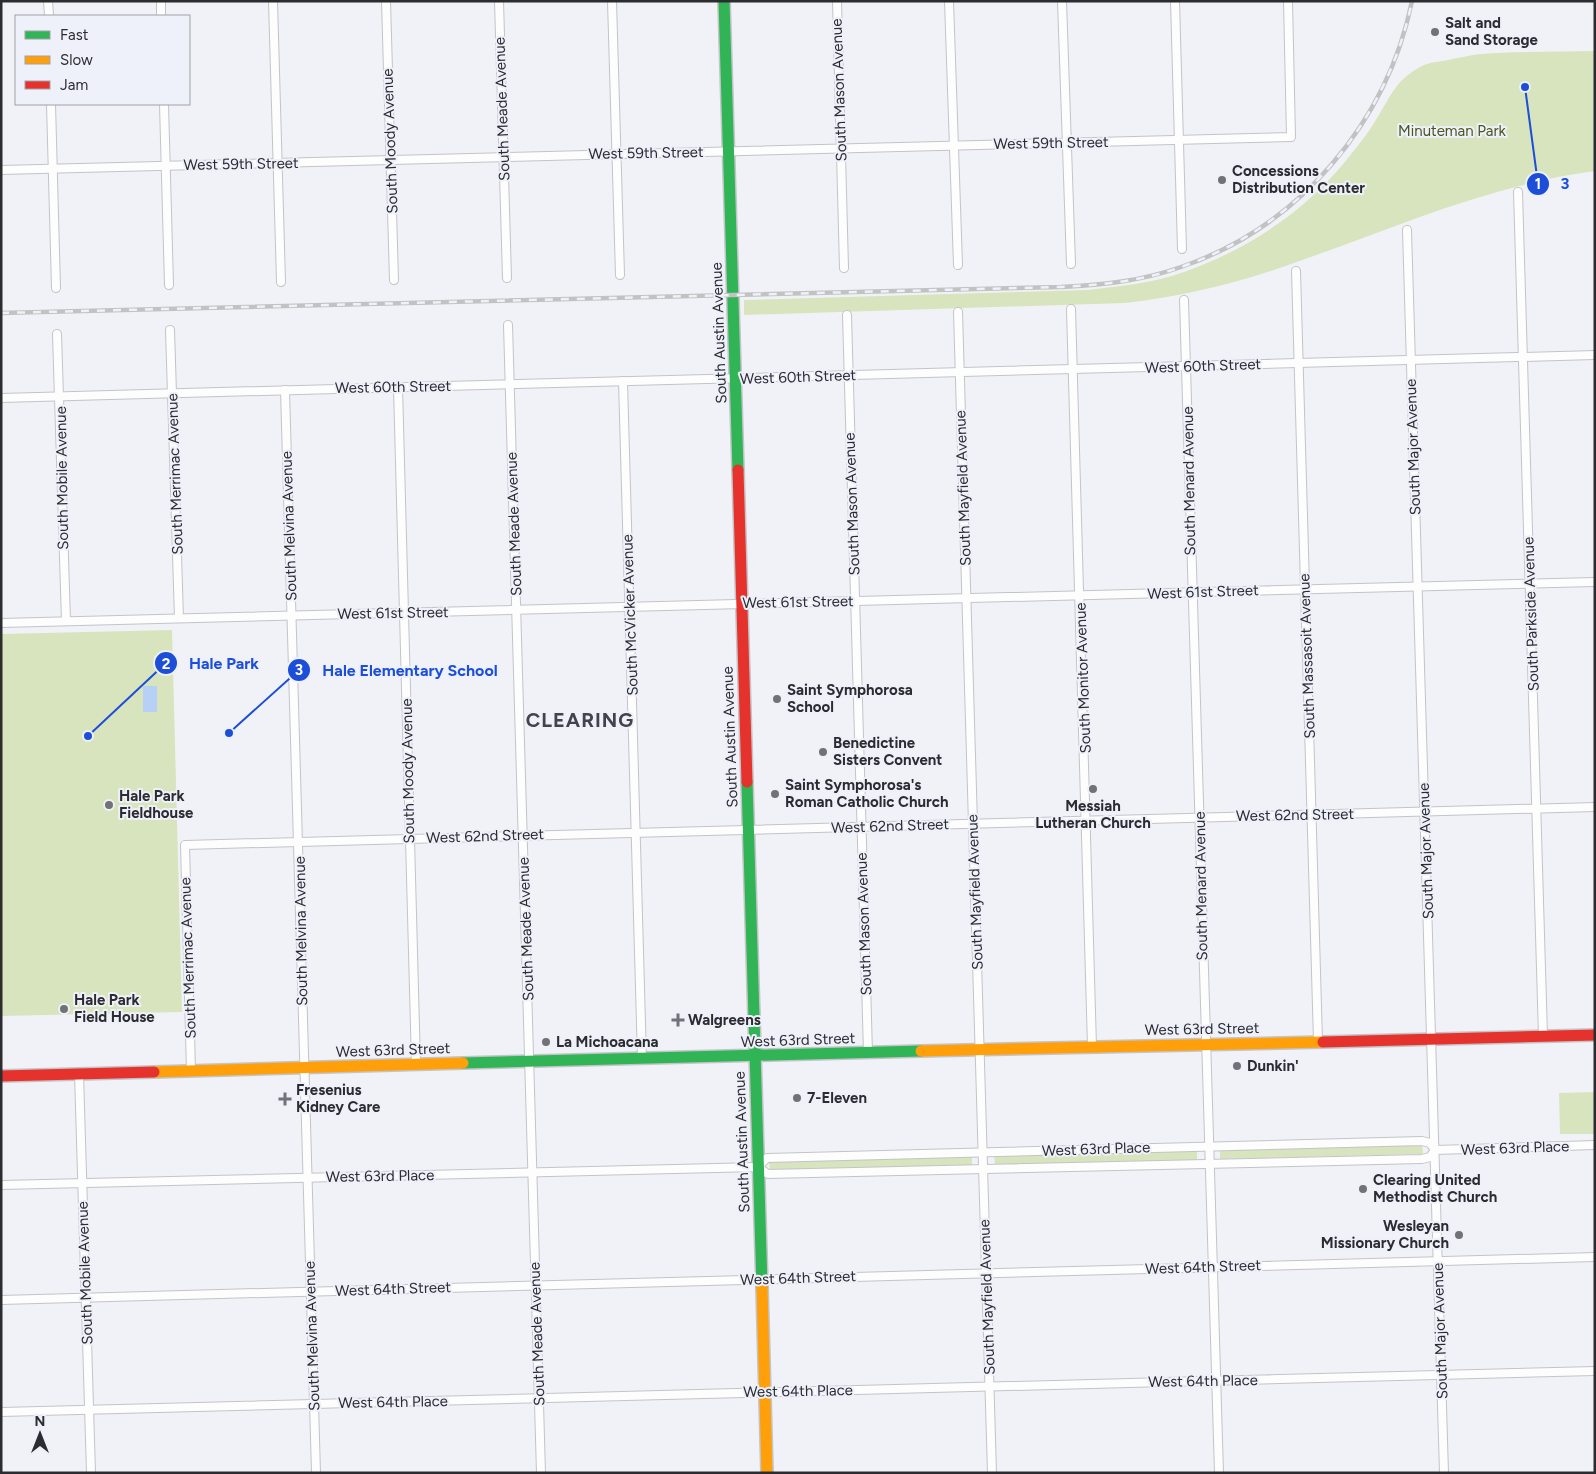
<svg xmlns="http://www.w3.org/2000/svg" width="1596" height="1474" font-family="Figtree,sans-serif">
<rect width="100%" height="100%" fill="#f1f2f7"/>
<g fill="#d8e4bd">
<path d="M1595,51V171C1488,185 1392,229 1291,264C1238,283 1181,297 1125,303L744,315V300L1088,290C1120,286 1154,283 1184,272C1251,248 1309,209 1352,153C1360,143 1368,133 1374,123C1390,99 1394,80 1422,66C1429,62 1440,62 1448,60C1459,58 1470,55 1481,54C1518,51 1558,52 1595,51Z"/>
<polygon points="172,630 182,1012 1,1016 1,634"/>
<polygon points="1595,1092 1595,1134 1560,1134 1559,1093"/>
<polygon points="1422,1143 1423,1154 1220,1159 1220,1148"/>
<polygon points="1197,1149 1197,1160 995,1165 994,1154"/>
<polygon points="972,1155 972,1165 770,1170 769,1161"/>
</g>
<polygon fill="#b7d1f6" points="157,686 157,712 143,712 143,686"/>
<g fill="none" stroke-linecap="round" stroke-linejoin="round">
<g stroke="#c3c4c8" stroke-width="10">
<g id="street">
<polyline points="48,1 49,16"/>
<polyline points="161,1 161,16"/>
<polyline points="273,1 281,282"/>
<polyline points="386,1 394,280"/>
<polyline points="499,1 507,278"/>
<polyline points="612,1 620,275"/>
<polyline points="837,1 844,268"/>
<polyline points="949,1 958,265"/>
<polyline points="1062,1 1071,264"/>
<polyline points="1175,1 1182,249"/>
<polyline points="51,104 56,288"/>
<polyline points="164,104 169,285"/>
<polyline points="1,170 1291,137 1288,1"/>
<polyline points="1518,192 1543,1036"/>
<polyline points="1407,230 1444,1473"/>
<polyline points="1296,271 1318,1042"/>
<polyline points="1184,300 1219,1473"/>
<polyline points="1071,309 1092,1047"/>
<polyline points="958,312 992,1473"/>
<polyline points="847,315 868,1053"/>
<polyline points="508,325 541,1473"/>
<polyline points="170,330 179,618"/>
<polyline points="57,334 66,621"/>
<polyline points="623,381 642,1059"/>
<polyline points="398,387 416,1065"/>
<polyline points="285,390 316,1473"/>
<polyline points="1,398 1595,355"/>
<polyline points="1,623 1595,582"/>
<polyline points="191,1071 185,845 1595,807"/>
<polyline points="79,1074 91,1473"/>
<polyline points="1435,1150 1595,1145"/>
<polyline points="758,1167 767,1158 1422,1141 1430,1143 1435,1150"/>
<polyline points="1,1185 758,1167 768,1174 1422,1159 1430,1157 1435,1150"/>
<polyline points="1,1300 1595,1257"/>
<polyline points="1,1412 1595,1371"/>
</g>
</g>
<g stroke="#c3c4c8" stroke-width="14">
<g id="fast">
<polyline points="724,1 738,470"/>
<polyline points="747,782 762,1287"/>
<polyline points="463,1063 921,1051"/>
</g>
</g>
<g stroke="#c3c4c8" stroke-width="14">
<g id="slow">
<polyline points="921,1051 1323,1042"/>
<polyline points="154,1072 463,1063"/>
<polyline points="762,1287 767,1473"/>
</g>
</g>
<g stroke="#c3c4c8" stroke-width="14">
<g id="jam">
<polyline points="738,470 747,782"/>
<polyline points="1323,1042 1595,1035"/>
<polyline points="1,1076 154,1072"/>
</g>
</g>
<use href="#street" stroke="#fdfdfe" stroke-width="8"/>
<use href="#fast" stroke="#30b455" stroke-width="11"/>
<use href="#slow" stroke="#ff9f0a" stroke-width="11"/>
<use href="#jam" stroke="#e5322d" stroke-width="11"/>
<g stroke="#c1c2c2" stroke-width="4.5">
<path id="rail" d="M1,313L1061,287C1102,285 1142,281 1181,267C1299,227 1387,123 1412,1"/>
</g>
<use href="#rail" stroke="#eef0fa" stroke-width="2.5" stroke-dasharray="8" stroke-linecap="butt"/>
</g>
<g fill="#717176" stroke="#eef0fa" stroke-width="2">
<circle cx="1435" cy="32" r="5"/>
<circle cx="1222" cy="180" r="5"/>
<circle cx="777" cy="699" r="5"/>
<circle cx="823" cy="752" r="5"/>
<circle cx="1093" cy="789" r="5"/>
<circle cx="775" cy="794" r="5"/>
<circle cx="109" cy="805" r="5"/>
<circle cx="64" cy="1009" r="5"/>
<path d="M675.5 1012.5h5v5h5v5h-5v5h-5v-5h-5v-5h5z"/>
<circle cx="546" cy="1042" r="5"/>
<circle cx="1237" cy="1066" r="5"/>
<circle cx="797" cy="1098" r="5"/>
<path d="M282.5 1091.5h5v5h5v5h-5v5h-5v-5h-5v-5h5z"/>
<circle cx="1363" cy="1189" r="5"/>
<circle cx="1459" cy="1235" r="5"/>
</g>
<g text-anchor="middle" stroke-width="4" stroke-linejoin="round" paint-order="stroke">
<g font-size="15" font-weight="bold" fill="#2c2c30" stroke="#eef0fa" text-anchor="start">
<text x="1445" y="28">Salt and<tspan x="1445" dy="17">Sand Storage</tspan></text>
<text x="1232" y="176">Concessions<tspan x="1232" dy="17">Distribution Center</tspan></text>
<text x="787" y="695">Saint Symphorosa<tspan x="787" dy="17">School</tspan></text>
<text x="833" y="748">Benedictine<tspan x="833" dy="17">Sisters Convent</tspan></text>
<text x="785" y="790">Saint Symphorosa's<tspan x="785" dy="17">Roman Catholic Church</tspan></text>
<text x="119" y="801">Hale Park<tspan x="119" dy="17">Fieldhouse</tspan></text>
<text x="1093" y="811" text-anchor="middle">Messiah<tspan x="1093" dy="17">Lutheran Church</tspan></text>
<text x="74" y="1005">Hale Park<tspan x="74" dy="17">Field House</tspan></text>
<text x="688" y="1025">Walgreens</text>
<text x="556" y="1047">La Michoacana</text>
<text x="1247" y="1071">Dunkin'</text>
<text x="296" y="1095">Fresenius<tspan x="296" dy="17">Kidney Care</tspan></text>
<text x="807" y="1103">7-Eleven</text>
<text x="1373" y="1185">Clearing United<tspan x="1373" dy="17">Methodist Church</tspan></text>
<text x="1449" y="1231" text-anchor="end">Wesleyan<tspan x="1449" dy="17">Missionary Church</tspan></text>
</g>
<g font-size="15" fill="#2c2c30" stroke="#eef0fa">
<text transform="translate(839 90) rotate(-92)" y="5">South Mason Avenue</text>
<text transform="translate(502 109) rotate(-92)" y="5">South Meade Avenue</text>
<text transform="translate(390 141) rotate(-92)" y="5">South Moody Avenue</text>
<text transform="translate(1051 143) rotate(-1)" y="5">West 59th Street</text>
<text transform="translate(646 153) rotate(-1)" y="5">West 59th Street</text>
<text transform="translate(241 164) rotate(-1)" y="5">West 59th Street</text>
<text transform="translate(719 333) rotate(-92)" y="5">South Austin Avenue</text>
<text transform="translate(1203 366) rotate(-2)" y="5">West 60th Street</text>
<text transform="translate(798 377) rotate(-2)" y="5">West 60th Street</text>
<text transform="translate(393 387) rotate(-1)" y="5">West 60th Street</text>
<text transform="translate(1413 447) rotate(-92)" y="5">South Major Avenue</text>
<text transform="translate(175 474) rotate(-92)" y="5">South Merrimac Avenue</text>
<text transform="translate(62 478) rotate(-91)" y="5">South Mobile Avenue</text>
<text transform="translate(1189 481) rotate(-91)" y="5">South Menard Avenue</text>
<text transform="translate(963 488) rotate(-92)" y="5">South Mayfield Avenue</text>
<text transform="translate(852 504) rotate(-92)" y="5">South Mason Avenue</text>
<text transform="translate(514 524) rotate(-92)" y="5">South Meade Avenue</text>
<text transform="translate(289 526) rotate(-92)" y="5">South Melvina Avenue</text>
<text transform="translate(1203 592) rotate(-2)" y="5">West 61st Street</text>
<text transform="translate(798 602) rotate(-1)" y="5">West 61st Street</text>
<text transform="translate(393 613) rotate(-1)" y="5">West 61st Street</text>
<text transform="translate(1531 614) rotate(-92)" y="5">South Parkside Avenue</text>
<text transform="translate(630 615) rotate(-92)" y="5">South McVicker Avenue</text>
<text transform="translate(1307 656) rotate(-92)" y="5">South Massasoit Avenue</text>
<text transform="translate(1083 678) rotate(-92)" y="5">South Monitor Avenue</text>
<text transform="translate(730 737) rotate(-92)" y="5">South Austin Avenue</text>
<text transform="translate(408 771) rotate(-91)" y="5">South Moody Avenue</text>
<text transform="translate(1295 815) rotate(-1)" y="5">West 62nd Street</text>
<text transform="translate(890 826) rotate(-2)" y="5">West 62nd Street</text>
<text transform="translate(485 836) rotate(-2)" y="5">West 62nd Street</text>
<text transform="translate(1426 851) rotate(-92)" y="5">South Major Avenue</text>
<text transform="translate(1201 886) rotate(-91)" y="5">South Menard Avenue</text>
<text transform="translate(975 892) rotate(-92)" y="5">South Mayfield Avenue</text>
<text transform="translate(864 924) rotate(-92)" y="5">South Mason Avenue</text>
<text transform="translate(526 929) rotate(-92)" y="5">South Meade Avenue</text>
<text transform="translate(301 931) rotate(-91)" y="5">South Melvina Avenue</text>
<text transform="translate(188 958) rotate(-92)" y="5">South Merrimac Avenue</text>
<text transform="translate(1202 1029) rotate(-1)" y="5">West 63rd Street</text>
<text transform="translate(798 1040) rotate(-2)" y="5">West 63rd Street</text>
<text transform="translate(393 1050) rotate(-2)" y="5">West 63rd Street</text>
<text transform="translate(742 1142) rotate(-92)" y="5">South Austin Avenue</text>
<text transform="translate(1515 1148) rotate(-2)" y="5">West 63rd Place</text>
<text transform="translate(1096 1149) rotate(-2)" y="5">West 63rd Place</text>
<text transform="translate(380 1176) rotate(-1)" y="5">West 63rd Place</text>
<text transform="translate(1203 1267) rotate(-2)" y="5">West 64th Street</text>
<text transform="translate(85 1273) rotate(-92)" y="5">South Mobile Avenue</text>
<text transform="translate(798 1278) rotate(-2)" y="5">West 64th Street</text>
<text transform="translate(393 1289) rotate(-2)" y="5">West 64th Street</text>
<text transform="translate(987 1297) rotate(-92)" y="5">South Mayfield Avenue</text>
<text transform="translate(1440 1331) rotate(-92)" y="5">South Major Avenue</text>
<text transform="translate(537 1334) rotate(-92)" y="5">South Meade Avenue</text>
<text transform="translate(312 1336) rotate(-92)" y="5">South Melvina Avenue</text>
<text transform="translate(1203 1381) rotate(-1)" y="5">West 64th Place</text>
<text transform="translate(798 1391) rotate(-1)" y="5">West 64th Place</text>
<text transform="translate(393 1402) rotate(-1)" y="5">West 64th Place</text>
</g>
<g font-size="15" fill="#49561f" stroke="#eef0fa">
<text x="1452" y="136">Minuteman Park</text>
</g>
<g font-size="20" font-weight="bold" letter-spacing="1" fill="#42434b" stroke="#eef0fa">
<text x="580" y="727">CLEARING</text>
</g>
</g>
<path fill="none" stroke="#1d4ed8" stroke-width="2" d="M1525 87L1538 184M88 736L166 663M229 733L299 670"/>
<g fill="#1d4ed8" stroke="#eef0fa" stroke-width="2">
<circle cx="1525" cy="87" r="5"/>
<circle cx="88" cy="736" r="5"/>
<circle cx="229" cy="733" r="5"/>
<circle cx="1538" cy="184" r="12"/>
<circle cx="166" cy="663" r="12"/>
<circle cx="299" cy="670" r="12"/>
</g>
<g font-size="15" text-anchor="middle" font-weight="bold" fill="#fff">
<text x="1538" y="189">1</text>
<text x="166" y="669">2</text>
<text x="299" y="675">3</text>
</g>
<g font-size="16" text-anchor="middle" font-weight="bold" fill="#1d4ed8" stroke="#eef0fa" stroke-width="4" stroke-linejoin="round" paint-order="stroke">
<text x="1565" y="189">3</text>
<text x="224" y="669">Hale Park</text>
<text x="410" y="676">Hale Elementary School</text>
</g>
<rect width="1596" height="1474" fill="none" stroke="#2c2c30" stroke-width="5"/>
<rect x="15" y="15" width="175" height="90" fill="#eef0fa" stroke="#a0a2a9"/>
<rect x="25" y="31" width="25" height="8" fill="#30b455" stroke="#a0a2a9"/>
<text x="60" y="40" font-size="15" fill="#2c2c30">Fast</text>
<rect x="25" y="56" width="25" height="8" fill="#ff9f0a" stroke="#a0a2a9"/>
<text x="60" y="65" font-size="15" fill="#2c2c30">Slow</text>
<rect x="25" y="81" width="25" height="8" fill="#e5322d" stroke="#a0a2a9"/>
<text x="60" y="90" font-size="15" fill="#2c2c30">Jam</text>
<g transform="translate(40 1434)" stroke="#eef0fa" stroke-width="4" paint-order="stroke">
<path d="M0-4L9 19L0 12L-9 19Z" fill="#2c2c30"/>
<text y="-8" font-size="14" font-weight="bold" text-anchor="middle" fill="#2c2c30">N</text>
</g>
</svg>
